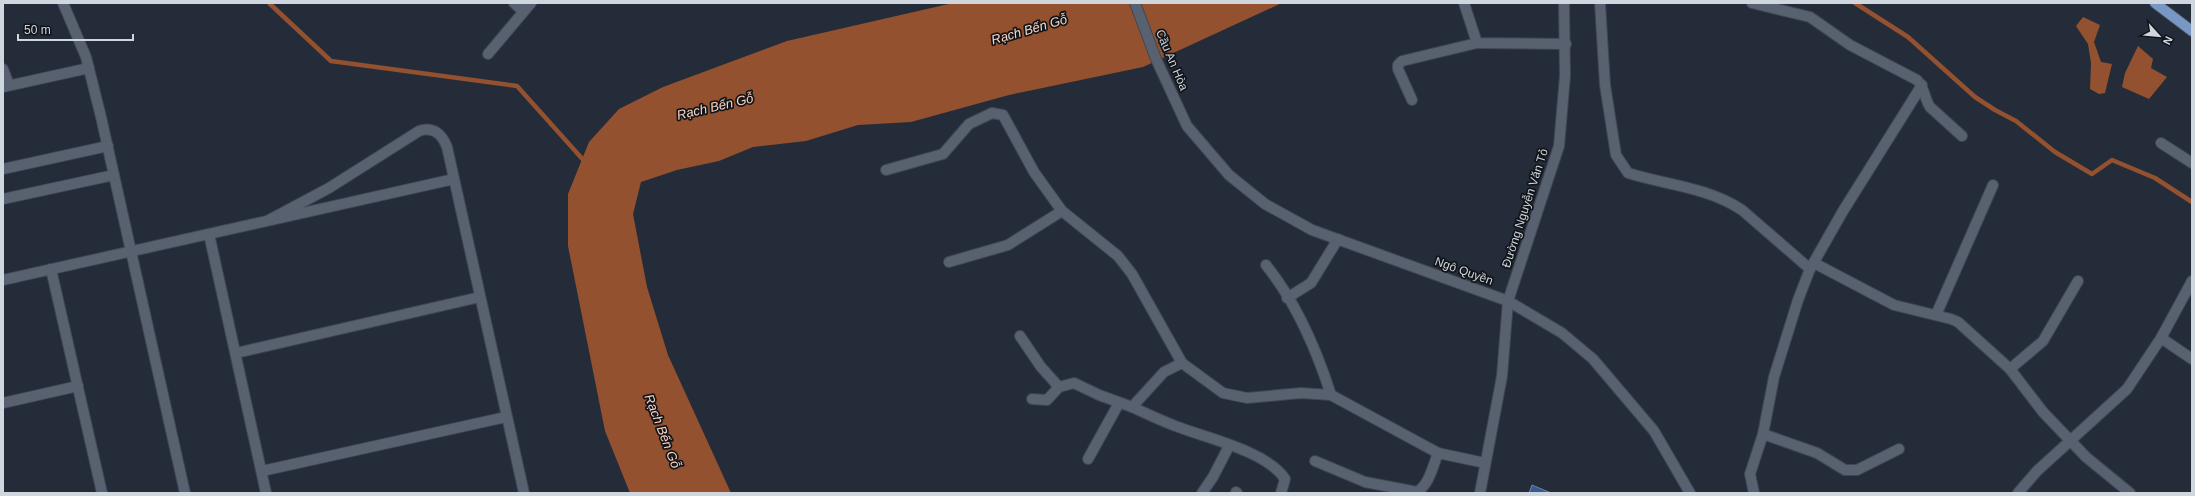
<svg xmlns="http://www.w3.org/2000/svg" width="2195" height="496" font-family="Arial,sans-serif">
<rect width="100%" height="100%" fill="#242c39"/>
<g fill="#93512f">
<polygon points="953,3 1282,3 1143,67 1009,95 911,122 858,125 806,141 753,147 719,161 677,170 641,182 633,214 647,287 668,355 731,493 630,493 605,431 568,246 568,194 589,142 619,109 663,87 787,41"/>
<polygon points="2083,17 2100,25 2094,42 2101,62 2112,64 2105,93 2099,94 2090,89 2091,63 2088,44 2076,26"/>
<polygon points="2138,46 2153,59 2151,68 2167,77 2149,99 2122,87 2125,73"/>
</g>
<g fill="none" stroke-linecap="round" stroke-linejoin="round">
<g stroke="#93512f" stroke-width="4.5">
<polyline points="269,3 331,61 517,86 586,163"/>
<polyline points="1855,3 1908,37 1975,97 1995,110 2016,121 2055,152 2092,174 2112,160 2155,178 2192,202"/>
</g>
</g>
<polygon fill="#365b93" stroke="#798392" points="1532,485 1551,493 1529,493"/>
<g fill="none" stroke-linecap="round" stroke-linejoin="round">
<g stroke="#404751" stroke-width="12">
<g id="minor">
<polyline points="63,3 86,57 101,117 185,493"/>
<polyline points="514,3 523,11"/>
<polyline points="1135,3 1156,59 1187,126 1229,175 1265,204 1312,230 1508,301 1562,333 1593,359 1654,431 1690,493"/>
<polyline points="1464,3 1477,43 1566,44"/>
<path d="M1600,3L1605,85L1616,155L1628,173C1666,185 1708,187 1742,210L1810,269"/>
<path d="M1752,3L1810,17L1850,45L1917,80C1925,88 1924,98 1930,107L1962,136"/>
<polyline points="488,54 531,3"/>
<polyline points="3,69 9,85"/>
<polyline points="3,87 89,68"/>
<polyline points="1412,100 1398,69 1398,65 1402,61 1477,43"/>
<polyline points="2161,143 2192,163"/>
<polyline points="3,169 108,146"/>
<polyline points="886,170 943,154 969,124 992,113 1003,115 1034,172 1062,211 1118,256 1132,274 1182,363 1223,393 1247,398 1301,393 1331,395 1438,453 1485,463"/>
<polyline points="3,199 114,175"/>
<path d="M269,220L329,188L419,131C433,126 442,134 447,147L524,493"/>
<polyline points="209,234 266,493"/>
<polyline points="949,262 1008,245 1062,211"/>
<polyline points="1814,263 1894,305 1951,319 1958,322 2010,369 2043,412 2086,457 2130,493"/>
<path d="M1266,265C1295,301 1317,351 1331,395"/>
<polyline points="51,269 102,493"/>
<polyline points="3,280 454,179"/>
<polyline points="1287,298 1311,283 1338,239"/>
<polyline points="1936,315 1993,185"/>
<polyline points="1020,336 1041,367 1059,387"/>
<polyline points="2161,338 2192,359"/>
<polyline points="236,353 480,297"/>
<path d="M1182,363L1164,372L1132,407C1147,414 1162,421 1178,427C1207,438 1268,452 1285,479L1281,493"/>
<polyline points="2010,369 2043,341 2078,281"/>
<polyline points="1032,399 1047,400 1059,387 1074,383 1099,395 1132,407"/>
<polyline points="3,403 78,386"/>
<polyline points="1763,434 1817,453 1845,470 1857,470 1899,449"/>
<polyline points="1088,459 1119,403"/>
<path d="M1315,461L1365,482L1417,492C1429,485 1433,466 1438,453"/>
<polyline points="262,471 506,417"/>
<polyline points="1236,492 1237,493"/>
<polyline points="1202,493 1213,477 1229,446"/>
<polyline points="1480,493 1502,376 1508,301 1559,146 1565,76 1564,3"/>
<polyline points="1754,493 1750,474 1763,434 1774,377 1798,300 1810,269 1843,211 1922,85"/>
<polyline points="2018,493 2037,471 2127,389 2161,338 2192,281"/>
</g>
</g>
<g stroke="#404751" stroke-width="12">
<polyline id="major" points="2155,3 2192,31"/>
</g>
<use href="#minor" stroke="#58616f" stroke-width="10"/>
<use href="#major" stroke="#7997c5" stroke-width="10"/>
</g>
<g text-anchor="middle" stroke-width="3.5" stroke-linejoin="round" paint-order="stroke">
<g font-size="12" fill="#d0d6de" stroke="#11151a">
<text transform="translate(1172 60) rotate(67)" y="4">Cầu An Hòa</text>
<text transform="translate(1525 208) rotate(-72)" y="4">Đường Nguyễn Văn Tỏ</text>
<text transform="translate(1464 271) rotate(20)" y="4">Ngô Quyền</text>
</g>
<g font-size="13" font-style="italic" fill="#fcd4c1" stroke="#11151a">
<text transform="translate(1029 29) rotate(-16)" y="5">Rạch Bến Gỗ</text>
<text transform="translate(715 106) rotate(-13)" y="5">Rạch Bến Gỗ</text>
<text transform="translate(663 431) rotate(69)" y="5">Rạch Bến Gỗ</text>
</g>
</g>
<rect width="2195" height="496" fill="none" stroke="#d0d6de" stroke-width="8"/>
<g transform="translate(2159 36) rotate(117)" stroke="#11151a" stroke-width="3" paint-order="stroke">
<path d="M0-3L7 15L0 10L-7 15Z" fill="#d0d6de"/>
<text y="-6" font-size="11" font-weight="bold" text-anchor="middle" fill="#d0d6de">N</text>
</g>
<path d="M18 34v6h115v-6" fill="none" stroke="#d0d6de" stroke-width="2"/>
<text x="24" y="34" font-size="12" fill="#d0d6de" stroke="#11151a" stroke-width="3" paint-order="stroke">50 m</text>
</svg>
